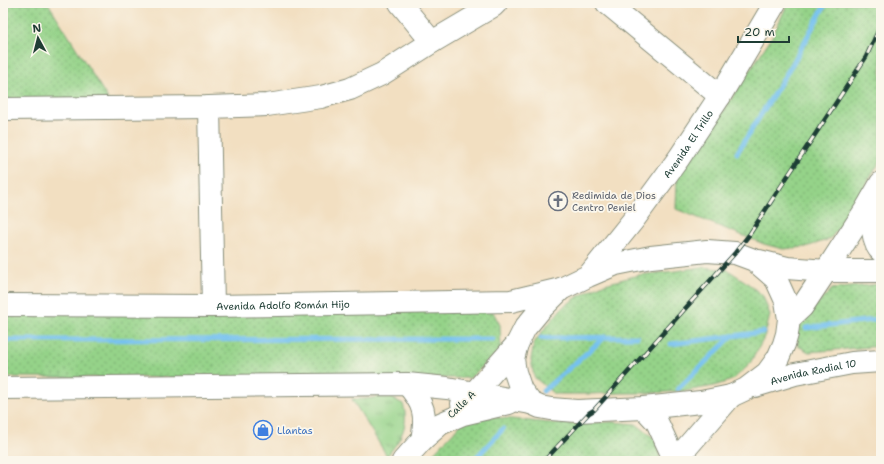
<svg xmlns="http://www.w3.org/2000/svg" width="884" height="464" font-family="'Shantell Sans',sans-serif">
<defs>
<pattern id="grass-tufts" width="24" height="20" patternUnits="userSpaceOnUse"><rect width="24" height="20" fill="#95d389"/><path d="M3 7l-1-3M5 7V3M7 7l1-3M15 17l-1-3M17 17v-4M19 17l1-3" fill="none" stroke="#79ac71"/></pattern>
<pattern id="park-dots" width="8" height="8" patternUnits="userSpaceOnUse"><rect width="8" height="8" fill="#95d389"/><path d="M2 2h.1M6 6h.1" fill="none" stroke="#79ac71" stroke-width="1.8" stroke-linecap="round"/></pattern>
</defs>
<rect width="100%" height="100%" fill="#fbf7ec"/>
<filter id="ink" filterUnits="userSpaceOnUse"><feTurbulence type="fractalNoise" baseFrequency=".025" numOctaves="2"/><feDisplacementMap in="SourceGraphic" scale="8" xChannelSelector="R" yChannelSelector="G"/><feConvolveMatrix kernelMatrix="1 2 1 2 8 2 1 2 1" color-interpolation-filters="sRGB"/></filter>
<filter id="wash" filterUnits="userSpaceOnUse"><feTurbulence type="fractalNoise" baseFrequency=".012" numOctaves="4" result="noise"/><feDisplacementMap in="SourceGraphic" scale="16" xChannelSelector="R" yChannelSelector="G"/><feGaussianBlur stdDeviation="0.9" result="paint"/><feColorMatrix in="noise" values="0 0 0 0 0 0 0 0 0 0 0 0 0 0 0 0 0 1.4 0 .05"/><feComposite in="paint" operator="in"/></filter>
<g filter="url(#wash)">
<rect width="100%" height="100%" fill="#f2dfc1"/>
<path fill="url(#grass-tufts)" stroke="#5a885e" d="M379,397L392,398L403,404C410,426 400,440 387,456L352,399H365Z"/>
<g fill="url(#park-dots)" stroke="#5a885e">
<polygon points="13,3 48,3 108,99 3,100 3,9"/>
<polygon points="788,3 881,3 881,160 843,222 830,239 806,247 783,249 764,244 676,209 677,177 721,115 773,35"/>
<polygon points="702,267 728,270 746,282 763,296 770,315 764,338 749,365 732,380 714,386 685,391 648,393 619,393 587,394 554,394 534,377 531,359 534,343 545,328 562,308 579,296 601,285 639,275 676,271"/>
<path d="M881,284V346L809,352L798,346C798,342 797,337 797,333C800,319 822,300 832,289Z"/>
<polygon points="491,308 500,325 501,349 470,378 3,377 3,312"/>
<polygon points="492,417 560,424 613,422 636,424 655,439 661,461 426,461 465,420"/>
</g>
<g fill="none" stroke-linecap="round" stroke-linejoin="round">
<g stroke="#75c1ef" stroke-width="5">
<polyline points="737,153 793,63 826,3"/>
<polyline points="806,328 881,319"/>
<polyline points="541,338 637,337"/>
<polyline points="3,340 493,339"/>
<polyline points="671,344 763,332"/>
<polyline points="678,389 732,336"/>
<polyline points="543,391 605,337"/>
<polyline points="473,461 503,429"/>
</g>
</g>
</g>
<g filter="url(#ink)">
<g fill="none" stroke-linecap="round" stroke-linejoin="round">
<g stroke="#888e7a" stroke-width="24">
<g id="minor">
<polyline points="400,3 432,42"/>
<polyline points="607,3 720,96"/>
<polyline points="209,107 213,306"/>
<polyline points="3,109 209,107 267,105 321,97 350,89 382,74 432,42 493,6 496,3"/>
<polyline points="462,404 474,393 517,344"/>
<polyline points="644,408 657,422 675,461"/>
<polyline points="403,461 422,440 437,427"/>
<polyline points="675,461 731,396"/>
</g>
</g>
<g stroke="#888e7a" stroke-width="24">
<g id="major">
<path d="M872,199C873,212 870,242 881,251"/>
<polygon points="707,251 735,253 754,260 776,279 786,301 789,319 787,334 784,344 778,358 767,373 746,389 731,396 701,402 644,408 577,411 551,409 540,407 531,403 521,390 515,372 513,359 517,344 525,328 540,310 561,289 588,276 616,264 651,257"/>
<polyline points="759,261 787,268 826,271 881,271"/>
<path id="s1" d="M590,274L635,218L679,158L720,96L775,3"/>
<path id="s2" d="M3,305L213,306L511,301L561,289"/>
<polyline points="789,319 802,307 826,271 866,209 881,183"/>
<path d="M407,384C424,404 427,414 422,440"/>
<path id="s3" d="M755,386L795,374L852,363L881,361"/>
<polyline points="3,388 407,384 447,388 531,403"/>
<polyline points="440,424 463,414 509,403"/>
</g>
</g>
<use href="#minor" stroke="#fff" stroke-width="22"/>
<use href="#major" stroke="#fff" stroke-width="22"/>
<g stroke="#1f3d34" stroke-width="4.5">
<polyline id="rail" points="544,461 589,413 594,410 735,253 749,235 866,57 881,25"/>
</g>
<use href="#rail" stroke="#fbf7ec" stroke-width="3" stroke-dasharray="9" stroke-linecap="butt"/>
</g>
</g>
<defs>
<g id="church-ring" transform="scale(1)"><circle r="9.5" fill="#fbf7ec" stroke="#6b7280" stroke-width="1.5"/><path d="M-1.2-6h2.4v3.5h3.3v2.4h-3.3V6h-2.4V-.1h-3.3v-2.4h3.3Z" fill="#6b7280"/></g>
<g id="shop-ring" transform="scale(1)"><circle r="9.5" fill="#fbf7ec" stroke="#3f7fe0" stroke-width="1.5"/><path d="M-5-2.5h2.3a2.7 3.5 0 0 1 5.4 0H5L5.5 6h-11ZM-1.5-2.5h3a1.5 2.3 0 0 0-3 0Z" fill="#3f7fe0"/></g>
</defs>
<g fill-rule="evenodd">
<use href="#church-ring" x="558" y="201"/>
<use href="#shop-ring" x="263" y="430"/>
</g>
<g text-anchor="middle" stroke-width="3.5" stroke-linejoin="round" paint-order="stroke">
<g font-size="10" fill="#1f3d34" stroke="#fbf7ec">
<text dy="4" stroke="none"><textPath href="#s1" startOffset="163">Avenida El Trillo</textPath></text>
<text dy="4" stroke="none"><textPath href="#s2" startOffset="280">Avenida Adolfo Román Hijo</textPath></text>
<text dy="4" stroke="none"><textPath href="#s3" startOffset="60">Avenida Radial 10</textPath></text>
<text transform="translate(461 404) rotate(-44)" y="4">Calle A</text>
</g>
<g font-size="10" fill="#5b616d" stroke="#fbf7ec" text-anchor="start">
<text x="572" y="199">Redimida de Dios<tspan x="572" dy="12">Centro Peniel</tspan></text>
</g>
<g font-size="10" fill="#366cbe" stroke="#fbf7ec" text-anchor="start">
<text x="277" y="434">Llantas</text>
</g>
</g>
<rect width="884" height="464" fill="none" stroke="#fbf7ec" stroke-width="16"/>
<g transform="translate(38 38) rotate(353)" stroke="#fbf7ec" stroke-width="3" paint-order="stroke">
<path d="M0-3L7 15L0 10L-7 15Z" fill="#1f3d34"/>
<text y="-6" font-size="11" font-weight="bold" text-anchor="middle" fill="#1f3d34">N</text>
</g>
<path d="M738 36v6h51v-6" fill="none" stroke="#1f3d34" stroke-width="2"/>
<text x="744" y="36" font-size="12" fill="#1f3d34" stroke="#fbf7ec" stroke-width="3" paint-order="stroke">20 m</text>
</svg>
